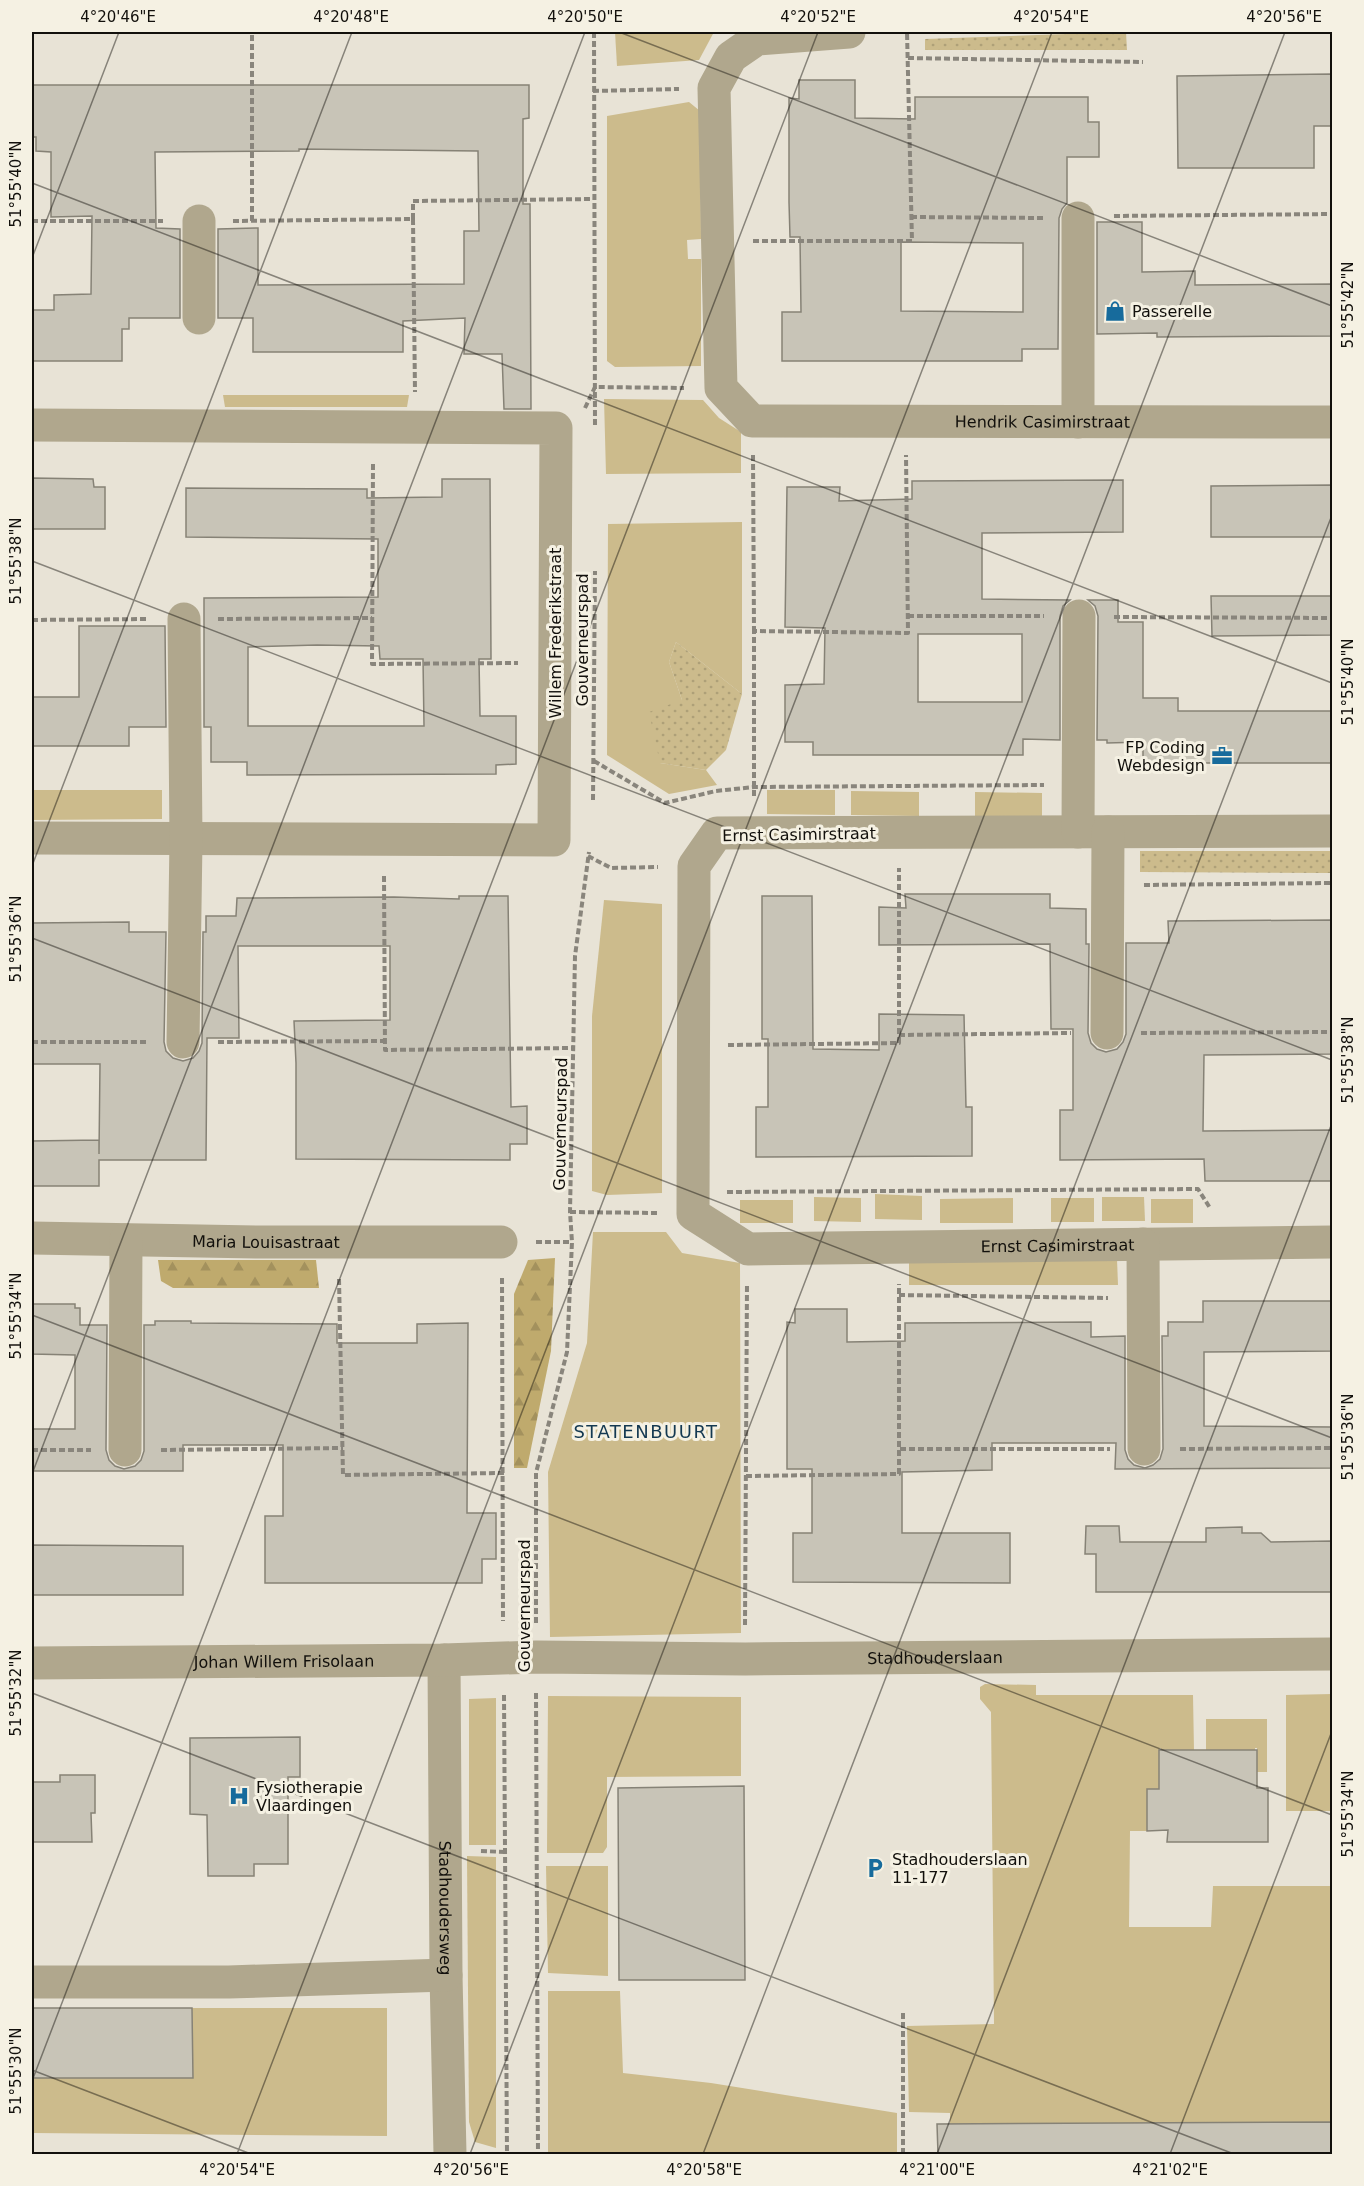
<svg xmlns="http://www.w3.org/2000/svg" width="1364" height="2186" font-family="'DejaVu Sans',sans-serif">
<defs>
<pattern id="forest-firs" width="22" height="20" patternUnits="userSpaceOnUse" patternTransform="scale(1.5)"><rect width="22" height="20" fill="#bfaa6d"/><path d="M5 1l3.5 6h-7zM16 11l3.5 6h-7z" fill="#a3915d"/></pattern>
<pattern id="park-dots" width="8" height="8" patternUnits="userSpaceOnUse" patternTransform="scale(1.5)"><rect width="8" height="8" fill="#ccbb8c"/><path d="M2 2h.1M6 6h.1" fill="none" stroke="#aea078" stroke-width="1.8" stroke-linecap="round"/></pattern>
</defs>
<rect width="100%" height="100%" fill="#e8e3d6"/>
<g fill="#ccbb8c">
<polygon points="615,32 714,32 699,60 617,66"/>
<polygon points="689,102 700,111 701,239 687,240 688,259 701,259 701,366 615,367 607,361 607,116"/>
<polygon points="223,395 409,395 407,407 225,407"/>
<polygon points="604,399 703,400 719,418 741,432 741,473 606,474"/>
<polygon points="742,522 742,694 676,642 669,662 682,700 660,763 706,770 717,785 669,794 607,755 608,524"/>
<polygon points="32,790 162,790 162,819 32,820"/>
<polygon points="767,790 835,790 835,815 767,814"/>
<polygon points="851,791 919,792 919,816 851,815"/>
<polygon points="975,792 1042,793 1042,817 975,816"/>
<polygon points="604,900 662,904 662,1193 607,1195 592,1191 592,1016"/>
<polygon points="875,1194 922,1196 922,1220 875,1219"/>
<polygon points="814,1197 861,1198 861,1222 814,1221"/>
<polygon points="1102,1197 1144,1197 1145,1221 1102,1221"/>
<polygon points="1013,1198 1013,1223 940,1223 940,1199"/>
<rect x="1051" y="1198" width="43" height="24"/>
<rect x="1151" y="1199" width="42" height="24"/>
<rect x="740" y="1200" width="53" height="23"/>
<polygon points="593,1232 666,1232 682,1253 740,1263 741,1633 550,1637 548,1472 587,1343"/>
<polygon points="909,1259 1117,1259 1118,1285 909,1285"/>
<polygon points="985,1684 1036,1685 1036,1695 1193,1695 1194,1751 1161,1750 1161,1748 1159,1749 1159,1772 1178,1772 1178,1790 1147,1789 1147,1831 1130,1831 1129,1927 1211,1927 1213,1886 1332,1886 1332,2122 950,2124 950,2113 909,2112 907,2026 994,2024 991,1712 980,1699 980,1687"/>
<polygon points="1332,1694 1332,1811 1286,1811 1286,1695"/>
<polygon points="548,1696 741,1697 741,1776 607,1777 607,1847 603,1853 547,1853"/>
<polygon points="496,1698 496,1845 469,1845 469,1699"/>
<polygon points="1206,1719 1267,1719 1267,1772 1257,1772 1257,1748 1255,1748 1255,1750 1206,1751"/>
<polygon points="467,1856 496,1857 496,2148 475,2142 469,2122"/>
<polygon points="546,1866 608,1866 608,1976 548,1973"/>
<polygon points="548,1991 620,1991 623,2073 711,2083 897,2113 897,2154 548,2154"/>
<polygon points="192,2008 387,2008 387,2136 32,2133 32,2078 192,2077"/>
</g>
<g fill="url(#forest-firs)">
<polygon points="555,1258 551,1351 527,1468 514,1468 514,1294 528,1260"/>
<polygon points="158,1260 316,1260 319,1288 173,1288 161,1281"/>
</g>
<g fill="url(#park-dots)">
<polygon points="1126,32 1127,50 925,50 925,39"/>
<polygon points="676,642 742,694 726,750 706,770 660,763 649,712 682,700 669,662"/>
<polygon points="1140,851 1332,851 1332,873 1140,872"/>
</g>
<g fill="#c8c4b7" stroke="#868276" stroke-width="1.5" fill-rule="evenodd">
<polygon points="1332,74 1332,126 1314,126 1314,168 1178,168 1177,76"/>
<path d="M799,80H855V118L915,119V97H1088V122H1099V157H1067V203L1062,209L1059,218L1058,349H1022V361H782V312H801L800,237H790L789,202V98L799,99ZM901,242L1023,243V312L901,311Z"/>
<polygon points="32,85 529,85 529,118 523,119 523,204 530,204 531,409 504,409 502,354 464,354 465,318 403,321 403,352 253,352 253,318 218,318 218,229 258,228 258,285 464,284 464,231 479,231 478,151 299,149 299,151 155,152 156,228 180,229 180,318 129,318 129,329 122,329 122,361 32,361 32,310 54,310 54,295 91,294 92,216 51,217 51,152 36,151 36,137 32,137"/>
<polygon points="1097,222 1142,222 1142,272 1195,271 1195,285 1332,284 1332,336 1157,337 1157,333 1097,334"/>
<polygon points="32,478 93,479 94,487 105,487 105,529 32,529"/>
<path d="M442,479H490L491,659H479L480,716H516V764L496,765V774L247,775V762H211V727H204V598L378,597V539L186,537V488L367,489V498L442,497ZM317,645L379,646L380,659H423L424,726H248V647Z"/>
<path d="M1123,480V532L982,533V599L1070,600L1063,606L1060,616V740L1023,739V755H813V742H785V685L824,684L825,628L785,627L787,487H840L839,501L912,499V481ZM918,634H1022V702H918Z"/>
<polygon points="1332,485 1332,537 1211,537 1211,486"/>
<polygon points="1211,596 1332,596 1332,635 1212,636"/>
<polygon points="1088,600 1118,600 1118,622 1143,622 1143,698 1178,698 1178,711 1332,711 1332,763 1143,763 1143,742 1107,743 1107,740 1097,740 1098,616 1095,606"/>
<polygon points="79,626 165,626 166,727 129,727 129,746 32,746 32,697 79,697"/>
<polygon points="905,894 1050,894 1050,908 1086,909 1086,944 1089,944 1088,1033 1091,1043 1097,1049 1106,1052 1117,1049 1123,1042 1126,1034 1126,943 1169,943 1168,921 1332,920 1332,1054 1204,1055 1203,1131 1332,1130 1332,1181 1205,1181 1204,1159 1060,1160 1060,1110 1073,1110 1073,1029 1051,1029 1050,944 879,945 879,907 906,908"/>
<polygon points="459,896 508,896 511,1107 527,1106 527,1144 510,1144 510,1160 296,1159 296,1063 294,1021 390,1020 390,946 238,946 239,1038 207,1038 206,1160 99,1160 99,1186 32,1186 32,1141 99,1140 99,1154 100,1064 32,1064 32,923 129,922 129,932 166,932 164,1042 166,1051 173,1058 183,1061 193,1058 199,1051 202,1043 203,932 206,932 206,916 236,916 237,898 394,897 459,899"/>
<polygon points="762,896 812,896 813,1049 879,1050 879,1014 964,1015 966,1107 972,1107 972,1156 756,1157 756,1107 768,1107 768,1039 762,1039"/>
<polygon points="1203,1301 1332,1301 1332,1351 1204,1352 1204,1426 1331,1427 1331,1468 1115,1469 1116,1443 992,1443 992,1470 902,1472 902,1533 1010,1533 1010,1583 793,1582 793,1533 812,1533 812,1469 787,1469 787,1322 795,1323 795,1309 847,1309 847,1342 905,1341 905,1323 1091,1322 1091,1337 1125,1336 1125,1450 1128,1459 1134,1465 1145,1468 1153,1465 1160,1459 1163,1449 1162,1336 1168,1336 1168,1322 1203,1322"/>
<polygon points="32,1304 75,1304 75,1308 80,1308 80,1325 107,1325 106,1450 109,1460 115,1466 124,1469 135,1466 141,1460 144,1451 144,1325 155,1325 155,1321 191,1321 191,1323 337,1324 337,1343 417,1343 417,1324 468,1323 467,1513 496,1513 496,1559 482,1559 482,1583 265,1583 265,1516 283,1516 283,1445 183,1445 183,1471 32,1471 32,1429 75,1429 75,1355 32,1354"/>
<polygon points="1086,1526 1119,1526 1120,1542 1206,1542 1206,1528 1242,1527 1242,1533 1261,1533 1271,1542 1332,1541 1332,1592 1096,1592 1096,1554 1085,1554"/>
<polygon points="32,1545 183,1546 183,1595 32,1595"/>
<polygon points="300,1737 300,1777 288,1777 288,1864 254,1864 254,1876 208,1876 207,1815 190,1814 190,1738"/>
<polygon points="1159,1750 1257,1750 1257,1788 1268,1788 1268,1842 1167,1842 1168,1830 1147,1831 1147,1789 1159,1789"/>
<polygon points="60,1775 95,1775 95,1813 91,1813 92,1842 33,1842 32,1782 60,1782"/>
<polygon points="744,1786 745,1980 619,1980 618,1788"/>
<polygon points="32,2008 192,2008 193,2078 32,2078"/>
<polygon points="1332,2122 1332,2154 938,2154 937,2124"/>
</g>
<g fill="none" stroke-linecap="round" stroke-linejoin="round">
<g stroke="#89857c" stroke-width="4" stroke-dasharray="6 3" stroke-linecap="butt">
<polyline points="594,32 595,428"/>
<polyline points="908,58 1143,62"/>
<polyline points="593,91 679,89"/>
<polyline points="1114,216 1332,214"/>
<polyline points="911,217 1044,218"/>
<polyline points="413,219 413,201 593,199"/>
<polyline points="32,221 163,221"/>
<polyline points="233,221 413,219 415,392"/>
<polyline points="252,221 252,32"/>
<polyline points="753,241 912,241 907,32"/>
<polyline points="585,408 595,387 684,388"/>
<polyline points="753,455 754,631"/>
<polyline points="373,464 372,664 518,663"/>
<polyline points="908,616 1044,616"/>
<polyline points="1114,617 1332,618"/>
<polyline points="218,619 372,618"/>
<polyline points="32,620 148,619"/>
<polyline points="594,761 665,803 716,791 754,787 1044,785"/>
<polyline points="754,796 754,631 908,633 906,455"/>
<polyline points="593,800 595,571"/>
<polyline points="588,856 611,868 658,867"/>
<polyline points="384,876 385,1050 573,1048"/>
<polyline points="1144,885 1332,883"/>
<polyline points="1141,1033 1332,1032"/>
<polyline points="899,1035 1071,1033"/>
<polyline points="32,1042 148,1042"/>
<polyline points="218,1042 385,1041"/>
<polyline points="728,1045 899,1043 899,868"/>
<polyline points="727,1192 1198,1189 1210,1208"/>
<polyline points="570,1212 657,1213"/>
<polyline points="536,1242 572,1242"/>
<polyline points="502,1278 503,1621"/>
<polyline points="339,1279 343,1475 504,1473"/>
<polyline points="899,1295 1108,1298"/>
<polyline points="900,1449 1110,1449"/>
<polyline points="1180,1449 1332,1448"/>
<polyline points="32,1450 91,1450"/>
<polyline points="161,1450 343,1448"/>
<polyline points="746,1476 899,1474 899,1284"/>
<polyline points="536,1623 536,1473 567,1352 572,1242 570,1212 575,956 589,852"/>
<polyline points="745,1625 747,1284"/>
<polyline points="536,1693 538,2154"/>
<polyline points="504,1695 507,2154"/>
<polyline points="481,1851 505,1852"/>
<polyline points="903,2154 903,2011"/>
</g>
<g stroke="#b0a78d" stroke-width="33">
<path id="s1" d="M849,32L757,39L731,57L714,88L721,388L752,421L1332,422"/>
<polyline points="1078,218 1078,422"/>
<polyline points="199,318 199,221"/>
<polyline points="32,425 556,428 554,840 32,838"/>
<path id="s2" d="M1332,831L717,833L694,866L693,1214L748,1249L1332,1242"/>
<polyline points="1078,832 1079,616"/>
<polyline points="1107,1033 1108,832"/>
<polyline points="183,1042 186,840 184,619"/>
<path id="s3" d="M32,1238L260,1242H501"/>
<polyline points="1143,1244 1144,1449"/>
<polyline points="125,1450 126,1240"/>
<path id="s4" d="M444,1660L446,1975L450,2154"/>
<path id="s5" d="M32,1663L444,1660L536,1657L745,1659L1332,1654"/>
<polyline points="32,1982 229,1982 446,1975"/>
</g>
</g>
<path fill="none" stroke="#12100c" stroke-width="1.5" stroke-opacity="0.45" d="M619,32L1332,306M32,183L1332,683M32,258L119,32M32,561L1332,1060M32,866L352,32M32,938L1332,1438M32,1315L1332,1815M32,1474L585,32M32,1693L1234,2154M32,2070L251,2154M32,2081L818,32M237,2154L1052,32M470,2154L1285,32M703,2154L1332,515M937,2154L1332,1123M1170,2154L1332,1731"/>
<defs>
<g id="shop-bare" transform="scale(1.62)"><path d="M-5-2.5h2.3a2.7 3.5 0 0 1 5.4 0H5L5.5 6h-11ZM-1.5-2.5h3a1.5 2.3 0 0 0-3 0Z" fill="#176b9c" stroke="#f5f1e3" stroke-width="2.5" paint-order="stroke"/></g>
<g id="office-bare" transform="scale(1.62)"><path d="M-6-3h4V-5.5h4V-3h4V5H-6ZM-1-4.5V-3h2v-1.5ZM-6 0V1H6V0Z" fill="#176b9c" stroke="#f5f1e3" stroke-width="2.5" paint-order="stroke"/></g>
<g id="hospital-bare" transform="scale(1.62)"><path d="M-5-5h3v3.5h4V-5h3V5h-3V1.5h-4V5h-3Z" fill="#176b9c" stroke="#f5f1e3" stroke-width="2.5" paint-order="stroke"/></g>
<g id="parking-bare" transform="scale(1.62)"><path d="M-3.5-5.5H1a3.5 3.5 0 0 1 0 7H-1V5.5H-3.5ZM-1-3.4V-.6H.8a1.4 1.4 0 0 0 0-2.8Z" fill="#176b9c" stroke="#f5f1e3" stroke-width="2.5" paint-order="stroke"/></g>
</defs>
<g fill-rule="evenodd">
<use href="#shop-bare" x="1115" y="311"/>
<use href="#office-bare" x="1222" y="756"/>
<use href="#hospital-bare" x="239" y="1796"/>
<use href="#parking-bare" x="875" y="1868"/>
</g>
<g text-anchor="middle" stroke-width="6" stroke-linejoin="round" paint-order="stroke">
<g font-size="16" fill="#12100c" stroke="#f5f1e3" text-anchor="start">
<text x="1132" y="317">Passerelle</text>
<text x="1205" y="753" text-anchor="end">FP Coding<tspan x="1205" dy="18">Webdesign</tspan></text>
<text x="256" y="1793">Fysiotherapie<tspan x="256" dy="18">Vlaardingen</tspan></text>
<text x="892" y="1865">Stadhouderslaan<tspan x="892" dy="18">11-177</tspan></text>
</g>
<g font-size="16" fill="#12100c" stroke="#f5f1e3">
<text dy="6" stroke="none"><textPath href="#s1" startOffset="795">Hendrik Casimirstraat</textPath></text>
<text transform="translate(555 633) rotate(-90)" y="6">Willem Frederikstraat</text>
<text transform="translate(582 640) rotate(-90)" y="6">Gouverneurspad</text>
<text transform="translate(799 834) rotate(-1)" y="6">Ernst Casimirstraat</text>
<text transform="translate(560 1124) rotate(-89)" y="6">Gouverneurspad</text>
<text dy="6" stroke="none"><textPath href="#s3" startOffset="234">Maria Louisastraat</textPath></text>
<text dy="6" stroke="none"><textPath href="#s2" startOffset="1378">Ernst Casimirstraat</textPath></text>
<text transform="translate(524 1606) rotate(-90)" y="6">Gouverneurspad</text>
<text dy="6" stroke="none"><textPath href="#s5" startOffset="903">Stadhouderslaan</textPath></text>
<text dy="6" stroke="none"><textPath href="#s5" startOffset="252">Johan Willem Frisolaan</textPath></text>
<text dy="6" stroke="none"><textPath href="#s4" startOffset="248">Stadhoudersweg</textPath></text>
</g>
<g font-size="18" letter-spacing="1.5" fill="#143951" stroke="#f5f1e3">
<text x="646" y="1438">STATENBUURT</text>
</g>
</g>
<rect width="1364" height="2186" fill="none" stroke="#f5f1e3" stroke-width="66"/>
<rect x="33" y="33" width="1298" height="2120" fill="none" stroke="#12100c" stroke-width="2"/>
<g font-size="15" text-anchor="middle" fill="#12100c">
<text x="118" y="22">4°20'46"E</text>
<text x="351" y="22">4°20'48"E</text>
<text x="585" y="22">4°20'50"E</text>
<text x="818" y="22">4°20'52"E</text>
<text x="1051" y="22">4°20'54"E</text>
<text x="1284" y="22">4°20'56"E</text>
<text transform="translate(16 184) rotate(-90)" y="5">51°55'40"N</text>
<text transform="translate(1348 305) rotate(-90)" y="5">51°55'42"N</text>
<text transform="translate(16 561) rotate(-90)" y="5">51°55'38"N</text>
<text transform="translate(1348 682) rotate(-90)" y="5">51°55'40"N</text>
<text transform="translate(16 939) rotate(-90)" y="5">51°55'36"N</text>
<text transform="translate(1348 1060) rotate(-90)" y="5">51°55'38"N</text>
<text transform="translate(16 1316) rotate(-90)" y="5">51°55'34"N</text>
<text transform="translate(1348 1437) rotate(-90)" y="5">51°55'36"N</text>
<text transform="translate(16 1693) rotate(-90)" y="5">51°55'32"N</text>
<text transform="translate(1348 1814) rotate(-90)" y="5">51°55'34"N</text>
<text transform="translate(16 2071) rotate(-90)" y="5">51°55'30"N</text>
<text x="237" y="2175">4°20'54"E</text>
<text x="471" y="2175">4°20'56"E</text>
<text x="704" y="2175">4°20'58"E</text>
<text x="937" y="2175">4°21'00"E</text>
<text x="1170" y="2175">4°21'02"E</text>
</g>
</svg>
